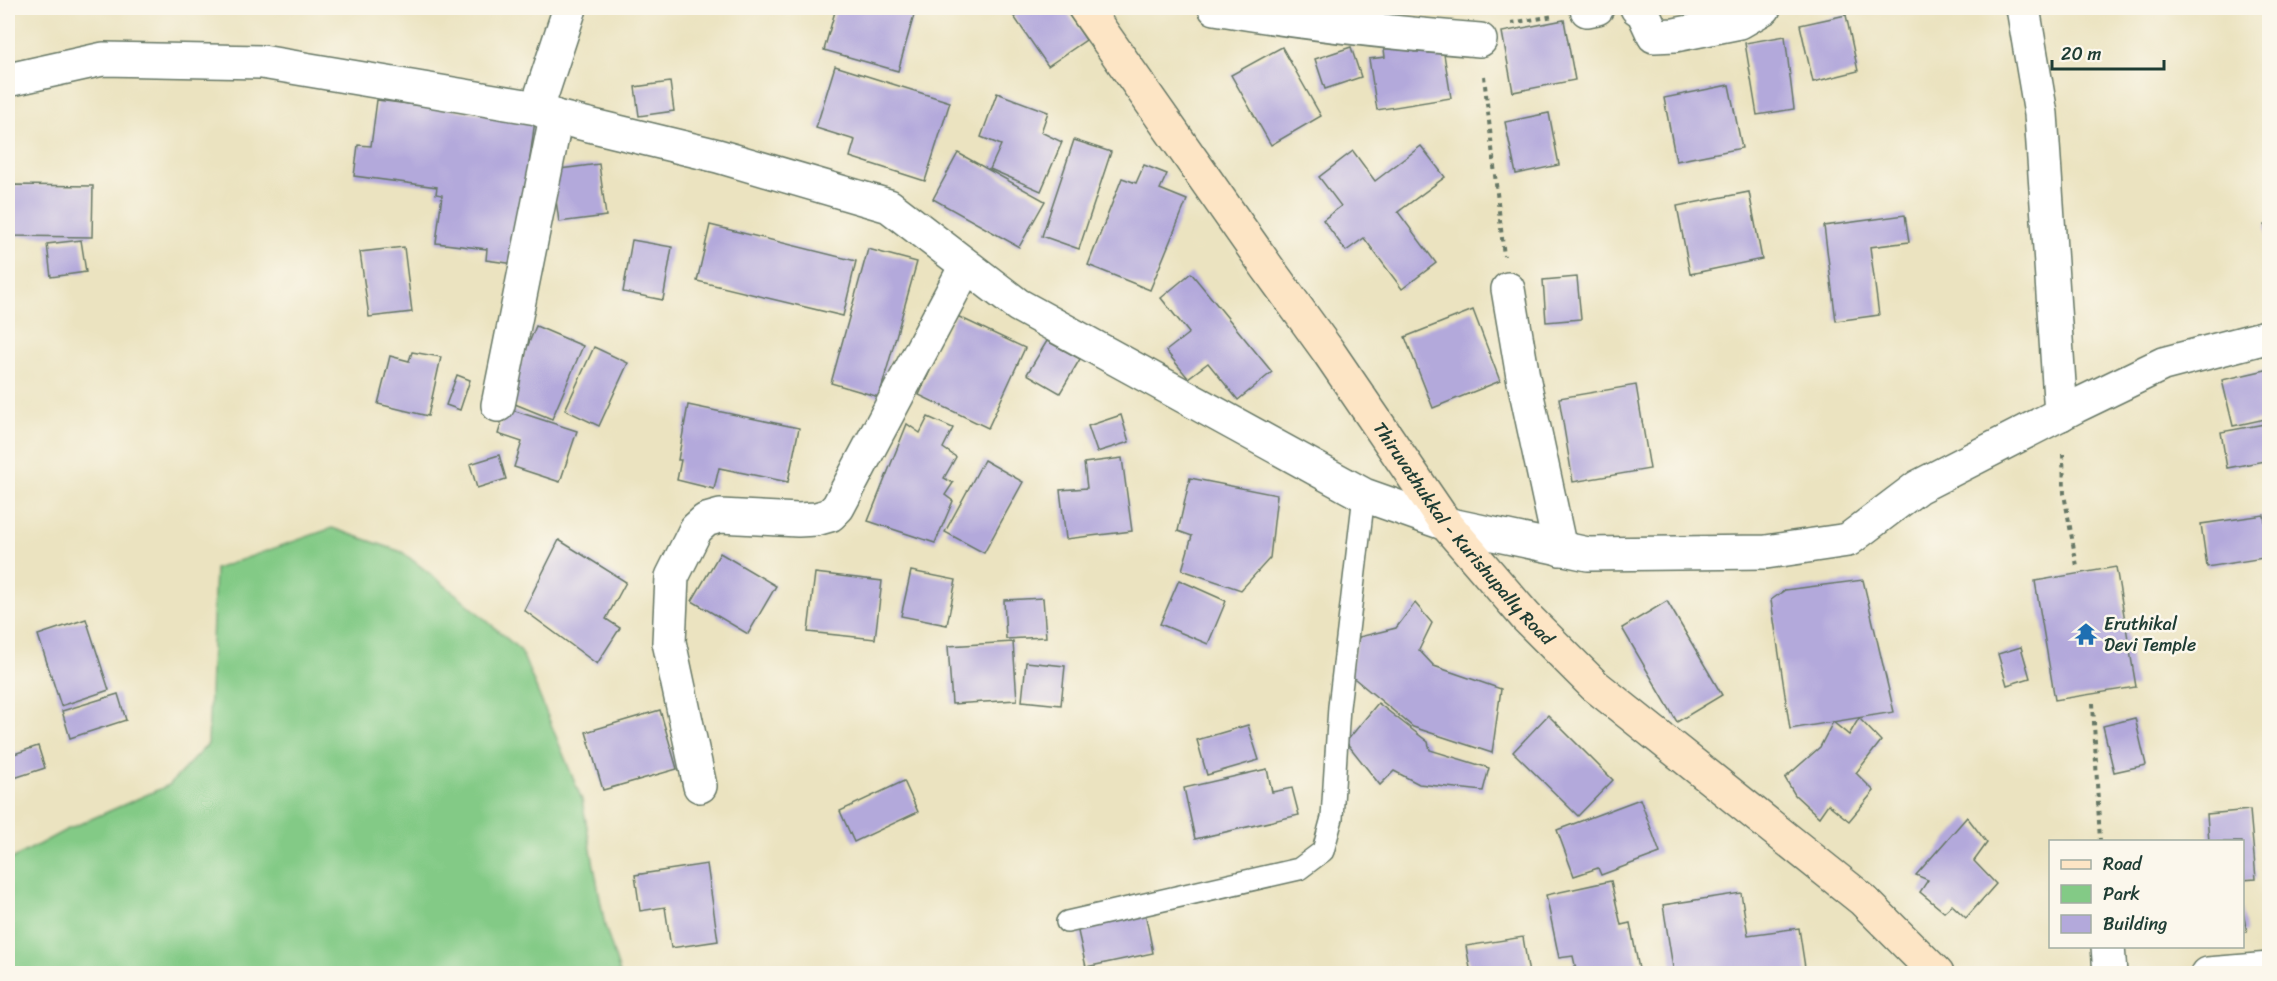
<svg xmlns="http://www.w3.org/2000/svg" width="2277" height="981" font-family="Sriracha,sans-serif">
<rect width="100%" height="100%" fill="#fbf7ec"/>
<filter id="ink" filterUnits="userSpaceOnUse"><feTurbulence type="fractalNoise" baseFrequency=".0167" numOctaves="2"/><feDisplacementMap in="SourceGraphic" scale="12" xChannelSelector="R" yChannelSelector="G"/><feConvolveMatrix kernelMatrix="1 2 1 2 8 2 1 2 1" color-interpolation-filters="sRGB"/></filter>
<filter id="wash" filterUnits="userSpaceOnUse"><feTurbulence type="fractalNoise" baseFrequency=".008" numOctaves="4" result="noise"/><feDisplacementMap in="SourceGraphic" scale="24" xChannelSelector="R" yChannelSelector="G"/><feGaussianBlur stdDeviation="1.35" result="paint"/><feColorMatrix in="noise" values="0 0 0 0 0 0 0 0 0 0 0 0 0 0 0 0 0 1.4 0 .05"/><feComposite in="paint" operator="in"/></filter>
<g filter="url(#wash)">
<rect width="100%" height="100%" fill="#ebe3c0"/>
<polygon fill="#83ca86" stroke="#51845d" stroke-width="1.5" points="332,528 402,552 461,598 521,651 582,800 605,926 620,973 8,973 8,861 66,830 169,785 208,744 215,569"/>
<g id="blocks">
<g fill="#b3a9db">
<polygon points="836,8 916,8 898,71 824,50"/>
<polygon points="1008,8 1064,8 1086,40 1048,66"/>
<polygon points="1340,8 1394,8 1394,12 1340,15"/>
<polygon points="1846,15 1858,71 1813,82 1800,25"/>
<polygon points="1564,20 1575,80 1513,92 1502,32"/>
<polygon points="1785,36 1794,109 1757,115 1745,43"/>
<polygon points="1412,45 1414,52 1443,48 1451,98 1377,110 1369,59 1385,57 1384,49"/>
<polygon points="1282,47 1321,116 1271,145 1231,75"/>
<polygon points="1351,47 1361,77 1325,89 1315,59"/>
<polygon points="835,66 950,102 925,181 850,157 855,140 816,128"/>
<polygon points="670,82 674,111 639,116 635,87"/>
<polygon points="1729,85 1742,148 1676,161 1664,98"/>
<polygon points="997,93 1048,112 1041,132 1062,142 1041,191 990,169 1001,145 981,137"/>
<polygon points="377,100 535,120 520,233 522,265 486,260 487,249 436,243 442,195 436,194 437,187 354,176 358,145 371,146"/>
<polygon points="1549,113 1559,165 1516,174 1505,122"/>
<polygon points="1074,140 1111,152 1079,249 1042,236"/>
<polygon points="1421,146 1445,177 1398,212 1436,263 1402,289 1364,238 1346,251 1323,220 1341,206 1319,177 1353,151 1375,181"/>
<polygon points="958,153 1045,201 1019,247 933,199"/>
<polygon points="599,164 606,216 559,222 552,170"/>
<polygon points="1144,165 1167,174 1160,189 1187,200 1150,290 1088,265 1122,178 1136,183"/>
<polygon points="11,185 93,186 92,237 10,236"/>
<polygon points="1749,192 1762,259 1690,274 1677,206"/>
<polygon points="1905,215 1909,242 1870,247 1879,315 1836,321 1824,226"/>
<polygon points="2270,224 2270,243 2268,243 2265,225"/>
<polygon points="710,225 856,261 843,316 697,281"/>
<polygon points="81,240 86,272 51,277 47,244"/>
<polygon points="632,240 672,247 663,300 623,292"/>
<polygon points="404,247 412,312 369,317 360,252"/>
<polygon points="868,249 917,262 879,397 831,383"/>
<polygon points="1191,273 1272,372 1238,400 1208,363 1188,378 1166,351 1189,333 1161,298"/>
<polygon points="1577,277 1581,319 1546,322 1543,280"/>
<polygon points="1473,310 1500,381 1433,408 1405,337"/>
<polygon points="955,315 1025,348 988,428 919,395"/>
<polygon points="536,326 583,346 552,419 505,400"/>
<polygon points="1047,341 1080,359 1060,393 1027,374"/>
<polygon points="594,347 628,363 599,426 565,410"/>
<polygon points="412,352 441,357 428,416 378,404 390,356 409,361"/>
<polygon points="2270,369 2270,418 2233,426 2222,380"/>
<polygon points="457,375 470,380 460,410 446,405"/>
<polygon points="1636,385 1650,469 1573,482 1559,398"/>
<polygon points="688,405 799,428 788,482 719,468 714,489 677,480 681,460 678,460"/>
<polygon points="506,408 577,431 560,482 514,467 522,442 498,434"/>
<polygon points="1121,415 1129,442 1097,452 1088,426"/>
<polygon points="928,417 953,428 943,448 956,457 944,478 953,483 945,495 953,501 935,543 868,521 907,424 920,433"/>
<polygon points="2270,423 2270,460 2227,468 2221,432"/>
<polygon points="499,455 506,479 477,488 470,464"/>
<polygon points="1122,458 1132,531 1066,539 1060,490 1087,488 1084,463"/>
<polygon points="984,460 1023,482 984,553 945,532"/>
<polygon points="1190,478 1277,495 1270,558 1241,590 1182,570 1192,536 1178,531"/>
<polygon points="2264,515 2270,557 2207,567 2201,524"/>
<polygon points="559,540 626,582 606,619 620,628 597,664 524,610"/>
<polygon points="720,553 776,586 748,634 692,601"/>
<polygon points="2116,567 2136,687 2055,700 2035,581"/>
<polygon points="911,571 956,580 947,625 901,616"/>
<polygon points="815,573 882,581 875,639 808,632"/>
<polygon points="1179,580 1226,601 1208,644 1160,624"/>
<polygon points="1863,580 1894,712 1790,729 1771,600 1785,590"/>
<polygon points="1043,598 1046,637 1006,639 1004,600"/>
<polygon points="1667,601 1722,695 1677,722 1622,628"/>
<polygon points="1415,603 1432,623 1419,650 1434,666 1501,689 1492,753 1413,727 1349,674 1359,637 1396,628"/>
<polygon points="86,619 109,690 61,706 38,635"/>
<polygon points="1013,642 1017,700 952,704 948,646"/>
<polygon points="2021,647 2030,678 2007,685 1998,654"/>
<polygon points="1026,662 1065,666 1061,705 1022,701"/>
<polygon points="118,694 126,720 70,738 62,711"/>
<polygon points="1378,703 1428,742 1430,750 1489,768 1483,791 1419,784 1394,771 1380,785 1346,742"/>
<polygon points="660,710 677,769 603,790 586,732"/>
<polygon points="1548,715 1613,780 1578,816 1513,752"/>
<polygon points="1859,718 1881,741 1856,773 1874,791 1849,821 1828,804 1819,817 1795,795 1785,778 1820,747 1833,722 1849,735"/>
<polygon points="2135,718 2146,765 2114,772 2103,726"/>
<polygon points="1248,725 1259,760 1207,775 1197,740"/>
<polygon points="38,746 45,768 8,780 8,756"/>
<polygon points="1267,769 1272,792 1292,788 1299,815 1195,839 1184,788"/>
<polygon points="904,781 918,812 854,842 840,811"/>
<polygon points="1640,799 1660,853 1601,875 1598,868 1574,876 1557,830"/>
<polygon points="2250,810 2256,879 2242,880 2242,842 2209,842 2207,814"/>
<polygon points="1967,817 1987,843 1974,861 1996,884 1966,918 1952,905 1944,912 1920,892 1928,880 1916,875"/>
<polygon points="707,864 718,941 671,948 665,907 640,911 635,875"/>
<polygon points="1611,881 1621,925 1630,923 1640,974 1577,974 1573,956 1559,958 1546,895"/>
<polygon points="1741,893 1748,935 1799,928 1806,974 1674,974 1663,905"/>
<polygon points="2242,908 2247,932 2242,932"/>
<polygon points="1145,912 1153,953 1086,967 1077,927"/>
<polygon points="1523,937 1529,974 1471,974 1466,946"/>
</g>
</g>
</g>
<g filter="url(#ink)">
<use href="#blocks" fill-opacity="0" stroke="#667765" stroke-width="1.5"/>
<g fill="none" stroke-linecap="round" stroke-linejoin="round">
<g stroke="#667765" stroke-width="24">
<polyline id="service" points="1067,922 1299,869 1323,851 1332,818 1339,707 1364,495"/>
</g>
<g stroke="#667765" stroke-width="36">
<g id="minor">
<path d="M1215,8C1303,23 1391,33 1480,40"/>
<polyline points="1637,8 1643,12 1654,36 1675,35 1740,22 1764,8"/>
<polyline points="2023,8 2041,114 2061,414"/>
<polyline points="1587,10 1597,8"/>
<polyline points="8,80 103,59 262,62 537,108 556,117 718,156 889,206 1018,305 1364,495 1446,524 1588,554 1766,552 1848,540 1918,487 2076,406 2163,364 2270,336"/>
<polyline points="537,108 570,8"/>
<polyline points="1508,289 1523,377 1560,549"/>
<polyline points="498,405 556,117"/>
<polyline points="700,786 669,642 672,577 696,529 706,520 720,516 798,520 816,519 830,515 838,507 966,266"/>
<polyline points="2108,946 2110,974"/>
<polyline points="2208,974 2270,969"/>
</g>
</g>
<g stroke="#667765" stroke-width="36">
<g id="secondary">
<path id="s1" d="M1085,8L1267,267L1328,351L1446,524L1526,617L1594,685L1863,900L1937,974"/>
</g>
</g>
<g stroke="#667765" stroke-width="4" stroke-dasharray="4.5 4.5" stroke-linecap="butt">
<polyline points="1511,23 1554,16"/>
<polyline points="1484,76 1504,256"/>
<polyline points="2063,454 2064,494 2077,566"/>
<polyline points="2093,703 2100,842"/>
</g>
<use href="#service" stroke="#fff" stroke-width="21"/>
<use href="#minor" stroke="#fff" stroke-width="33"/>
<use href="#secondary" stroke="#fde5c5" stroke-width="33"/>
</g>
</g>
<defs>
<g id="temple-bare" transform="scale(1.8)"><path d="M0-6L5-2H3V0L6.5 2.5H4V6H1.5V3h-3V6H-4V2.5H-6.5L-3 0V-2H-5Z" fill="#1f6fb2" stroke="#fbf7ec" stroke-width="2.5" paint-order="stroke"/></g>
</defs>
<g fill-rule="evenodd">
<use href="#temple-bare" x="2086" y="634"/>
</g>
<g text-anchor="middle" stroke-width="5" stroke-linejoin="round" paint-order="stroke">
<g font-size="18" fill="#1f3d34" stroke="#fbf7ec">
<text dy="6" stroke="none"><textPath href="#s1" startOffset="648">Thiruvathukkal - Kurishupally Road</textPath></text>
</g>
<g font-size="18" fill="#1f3d34" stroke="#fbf7ec" text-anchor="start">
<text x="2104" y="630">Eruthikal<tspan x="2104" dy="21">Devi Temple</tspan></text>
</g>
</g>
<rect width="2277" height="981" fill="none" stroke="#fbf7ec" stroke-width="30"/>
<rect x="2049" y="840" width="195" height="108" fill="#fbf7ec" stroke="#a3ada2" stroke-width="1.5"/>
<rect x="2061" y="860" width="30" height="9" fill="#fde5c5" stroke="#a3ada2" stroke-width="1.5"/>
<text x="2103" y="870" font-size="18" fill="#1f3d34">Road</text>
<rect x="2061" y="885" width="30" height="18" fill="#83ca86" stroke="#a3ada2" stroke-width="1.5"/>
<text x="2103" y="900" font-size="18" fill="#1f3d34">Park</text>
<rect x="2061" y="915" width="30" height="18" fill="#b3a9db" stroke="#a3ada2" stroke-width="1.5"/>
<text x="2103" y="930" font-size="18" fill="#1f3d34">Building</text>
<path d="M2052 60v9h112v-9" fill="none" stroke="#1f3d34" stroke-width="3"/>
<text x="2061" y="60" font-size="18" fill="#1f3d34" stroke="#fbf7ec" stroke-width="4.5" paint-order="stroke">20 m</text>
</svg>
